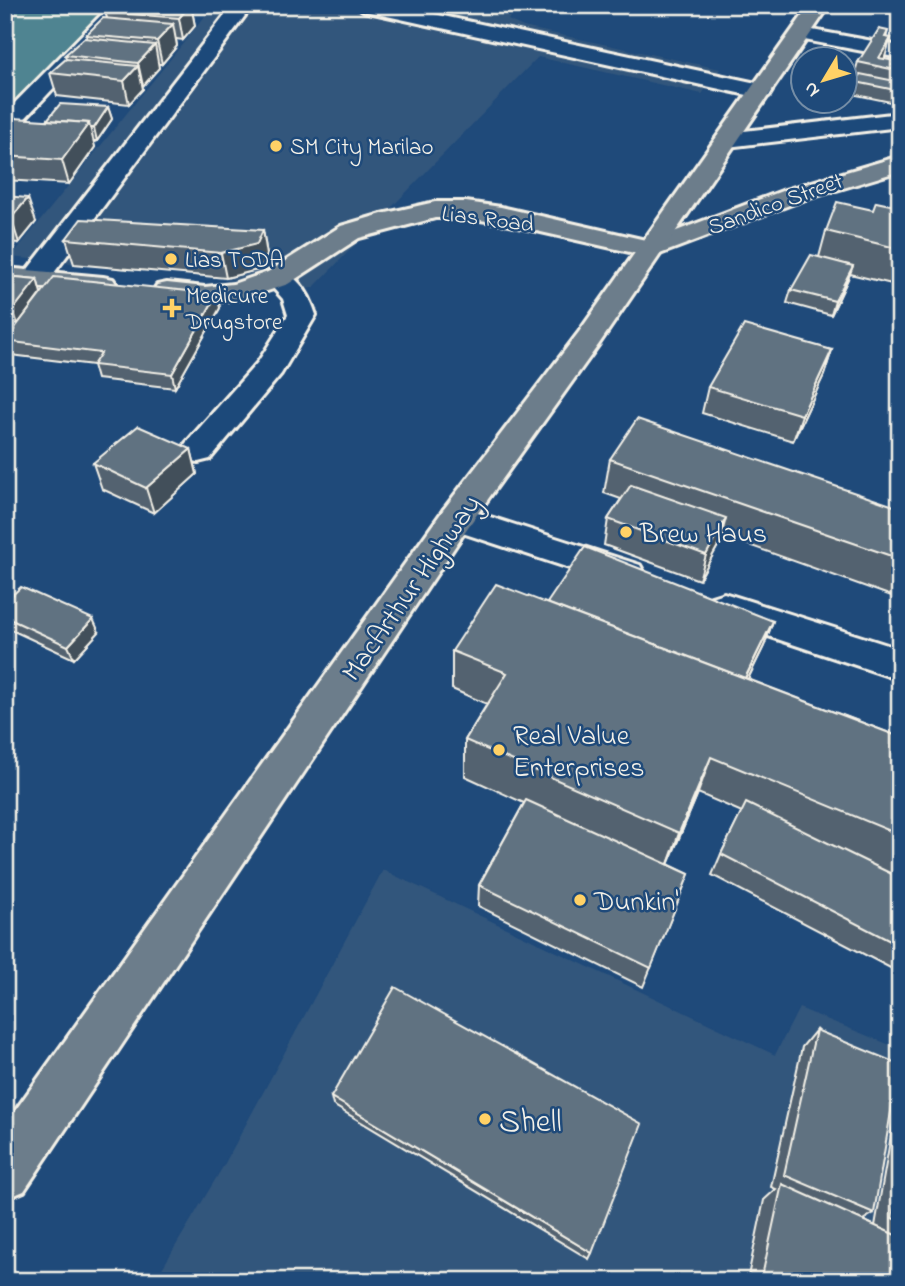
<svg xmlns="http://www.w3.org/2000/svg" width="905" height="1286" font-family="'Indie Flower',sans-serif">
<rect width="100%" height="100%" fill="#1f4a7a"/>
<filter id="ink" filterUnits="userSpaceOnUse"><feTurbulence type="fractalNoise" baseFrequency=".0143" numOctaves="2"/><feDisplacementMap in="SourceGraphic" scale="14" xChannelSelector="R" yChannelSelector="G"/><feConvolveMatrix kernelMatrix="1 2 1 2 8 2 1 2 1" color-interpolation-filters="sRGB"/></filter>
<g filter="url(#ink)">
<g fill="#32567c">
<polygon points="214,5 517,5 508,20 523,27 720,69 702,94 538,57 313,288 11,257"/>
<polygon points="383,870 775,1055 799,1008 900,1049 900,1281 173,1281 160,1272 224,1165"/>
</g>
<polygon fill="#508491" stroke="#a2babc" stroke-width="2" points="5,5 108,5 17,102 5,101"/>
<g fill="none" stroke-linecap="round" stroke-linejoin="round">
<g stroke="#f4f1e8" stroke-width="6">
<g id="minor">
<polygon points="111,5 132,5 13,131 5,133 5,113"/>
<polygon points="233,5 253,5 45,285 35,287 25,285 21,279 25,273"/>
<polygon points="354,5 392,5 761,84 769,86 772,91 769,96 761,98 364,11"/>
<polygon points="801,28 900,46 900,58 794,38 791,34 794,30"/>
<polygon points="900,113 900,127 727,147 719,145 715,140 719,135 727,133"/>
<path d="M278,270C299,275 310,296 316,315L281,374L210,459L198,462L186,459L182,451L186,443L258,362L288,315L283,299L264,278L268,272Z"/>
<polygon points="456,506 640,565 645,574 640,583 627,587 444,527 439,518 444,509"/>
<polygon points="724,593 900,649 900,680 711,617 705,607 711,597"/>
</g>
</g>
<g stroke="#f4f1e8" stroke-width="6">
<g id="major">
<polygon points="900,156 900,171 800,201 652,257 501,223 466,218 435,218 359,238 288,284 247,298 205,303 157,297 153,291 157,285 167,283 205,287 233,284 268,272 341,226 382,214 435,202 466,202 501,207 650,241 782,191"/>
<polygon points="5,268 103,277 113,279 117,285 113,291 103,293 5,284"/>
</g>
</g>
<g stroke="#f4f1e8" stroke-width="6">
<polygon id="highway" points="810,5 830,5 599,344 468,527 24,1191 5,1199 5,1125 444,509 579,332"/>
</g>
<use href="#minor" fill="#1f4a7a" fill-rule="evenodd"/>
<use href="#major" fill="#6c7d8b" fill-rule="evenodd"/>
<use href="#highway" fill="#6c7d8b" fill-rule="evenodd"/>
</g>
<g fill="#53626f" stroke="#f4f1e8" stroke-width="2">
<polygon points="112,5 210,5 205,11 192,10 195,26 183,40 176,39 177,46 162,64 158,64 159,68 142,86 143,89 129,104 57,96 50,73 66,59 65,55 87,39 86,35 107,18 105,12"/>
<polygon points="875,5 900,5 900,12 875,10"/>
<polygon points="886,37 885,59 893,65 900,66 900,104 852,94 854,86 851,85 858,62"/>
<polygon points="108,107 112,119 97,141 93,141 95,147 69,184 5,180 5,129"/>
<polygon points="5,196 36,222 19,243 5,242"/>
<polygon points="900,207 900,286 850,274 831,315 787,303 791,290 819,257 826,231 873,210"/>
<polygon points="263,230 267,255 261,269 226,278 74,264 66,239"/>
<polygon points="5,276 37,279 41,293 18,324 5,322"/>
<polygon points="217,294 220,308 175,388 97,379 93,365 11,355 5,341"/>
<polygon points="832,350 824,375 793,441 702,413 708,387"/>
<polygon points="191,449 197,474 154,513 102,489 93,463"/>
<polygon points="610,459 900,508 900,599 721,535 719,544 699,580 604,545 608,519 621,499 604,493"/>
<polygon points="5,602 99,632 74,659 5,627"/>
<polygon points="547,603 773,621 764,646 748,679 900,737 900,861 891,874 900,878 900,973 712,875 721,854 742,812 698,793 668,864 689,874 643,987 478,906 479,885 524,803 465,776 465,740 487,704 452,689 452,651"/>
<polygon points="816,1030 874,1213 863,1220 875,1226 900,1084 900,1281 747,1281 764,1200 776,1189 771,1187 802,1047"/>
<polygon points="331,1097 592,1253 589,1259 333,1105"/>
</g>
<g fill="#43505a" stroke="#f4f1e8" stroke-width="2">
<polygon points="190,5 191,5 195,26 183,40 179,18"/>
<polygon points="204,5 210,5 205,11"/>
<polygon points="173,24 177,46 162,64 157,41"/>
<polygon points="888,31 882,53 891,38 884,60 877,66 885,37"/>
<polygon points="155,45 159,68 143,86 138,63"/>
<polygon points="138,66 143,89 129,104 124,81"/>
<polygon points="108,107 112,119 97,141 94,128"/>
<polygon points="89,123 95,147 69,184 62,160"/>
<polygon points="28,198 36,222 19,243 11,218"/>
<polygon points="263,230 267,255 261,269 226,278 221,253"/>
<polygon points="853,266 848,279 831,315 835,301"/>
<polygon points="37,279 41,293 18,324 13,310"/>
<polygon points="217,294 220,308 175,388 172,374"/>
<polygon points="832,350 824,375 793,441 802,415"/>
<polygon points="191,449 197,474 154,513 146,488"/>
<polygon points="726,518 719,544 699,580 706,555"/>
<polygon points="93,619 99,632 74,659 68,646"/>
<polygon points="773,621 764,646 733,709 742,685"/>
<polygon points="711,757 698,793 667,867 679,833"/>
</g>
<g fill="#607281" stroke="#f4f1e8" stroke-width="2">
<polygon points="112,5 190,5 179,18 105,12"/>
<polygon points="103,18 173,24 157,41 86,35"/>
<polygon points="879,29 888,31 885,37 891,38 879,58 895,61 892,65 900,66 900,71 858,62"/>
<polygon points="84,38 155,45 138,63 65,55"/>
<polygon points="66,59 138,66 124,81 50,73"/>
<polygon points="860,74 900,82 900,91 856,82"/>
<polygon points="60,104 108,107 94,128 90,128 89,123 47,120"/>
<polygon points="14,118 89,123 62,160 5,156 5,129"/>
<polygon points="5,196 28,198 11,218 5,218"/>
<polygon points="837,202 873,210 876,202 900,207 900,249 826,231"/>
<polygon points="81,219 263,230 257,244 221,253 66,239"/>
<polygon points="811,255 853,266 835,301 791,290"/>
<polygon points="5,276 37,279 13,310 5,309"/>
<polygon points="54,277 217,294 172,374 93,365 101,353 5,341"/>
<polygon points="744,325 832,350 802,415 708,387"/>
<polygon points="637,419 900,508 900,559 610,459"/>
<polygon points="138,426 191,449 146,488 93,463"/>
<polygon points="631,485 726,518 706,555 608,519"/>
<polygon points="585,547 773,621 745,678 547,603"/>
<polygon points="496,584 900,737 900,835 711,757 679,833 465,740 507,673 452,651"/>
<polygon points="21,587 93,619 68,646 5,617 5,602"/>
<polygon points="526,800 689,874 651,968 479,885"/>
<polygon points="746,803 900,878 900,946 721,854"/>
<polygon points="395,987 642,1124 592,1253 331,1097"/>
<polygon points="816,1030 899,1064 874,1213 784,1175"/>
<polygon points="900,1172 900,1221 892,1218"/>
<polygon points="782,1184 900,1237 900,1281 761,1281"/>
</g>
</g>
<g fill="#ffd166" stroke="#1f4a7a" stroke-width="2.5">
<circle cx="276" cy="146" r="7"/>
<circle cx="171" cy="259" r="7"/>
<path d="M168.5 297.5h7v7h7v7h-7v7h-7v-7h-7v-7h7z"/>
<circle cx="626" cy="532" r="7"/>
<circle cx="499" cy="750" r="7"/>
<circle cx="580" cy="900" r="7"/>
<circle cx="485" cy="1119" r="7"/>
</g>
<g text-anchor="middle" stroke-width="5" stroke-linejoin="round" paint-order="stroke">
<g font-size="23" fill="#f4f1e8" stroke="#1f4a7a" text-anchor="start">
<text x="290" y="154">SM City Marilao</text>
<text x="185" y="267">Lias TODA</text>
<text x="186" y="303">Medicure<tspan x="186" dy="26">Drugstore</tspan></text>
</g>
<g font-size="23" fill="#f4f1e8" stroke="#1f4a7a">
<text transform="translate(775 203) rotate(-20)" y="8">Sandico Street</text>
<text transform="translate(488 218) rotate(7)" y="8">Lias Road</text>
</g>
<g font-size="28" fill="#f4f1e8" stroke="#1f4a7a" text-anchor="start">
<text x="640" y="542">Brew Haus</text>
<text x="513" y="744">Real Value<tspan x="513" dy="32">Enterprises</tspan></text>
<text x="594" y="910">Dunkin'</text>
</g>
<g font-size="28" fill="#f4f1e8" stroke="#1f4a7a">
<text transform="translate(410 587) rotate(-55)" y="10">MacArthur Highway</text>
</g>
<g font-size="33" fill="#f4f1e8" stroke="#1f4a7a" text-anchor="start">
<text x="499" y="1131">Shell</text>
</g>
</g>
<rect width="905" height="1286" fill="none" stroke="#1f4a7a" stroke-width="28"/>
<rect x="14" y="14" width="877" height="1258" fill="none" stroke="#f4f1e8" stroke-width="2.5" filter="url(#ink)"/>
<g transform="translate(824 80) rotate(232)"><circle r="33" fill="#1f4a7a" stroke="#748da6" stroke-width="2"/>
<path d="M0-5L12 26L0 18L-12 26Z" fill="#ffd166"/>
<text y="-10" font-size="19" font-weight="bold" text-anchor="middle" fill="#f4f1e8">N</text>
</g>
</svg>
